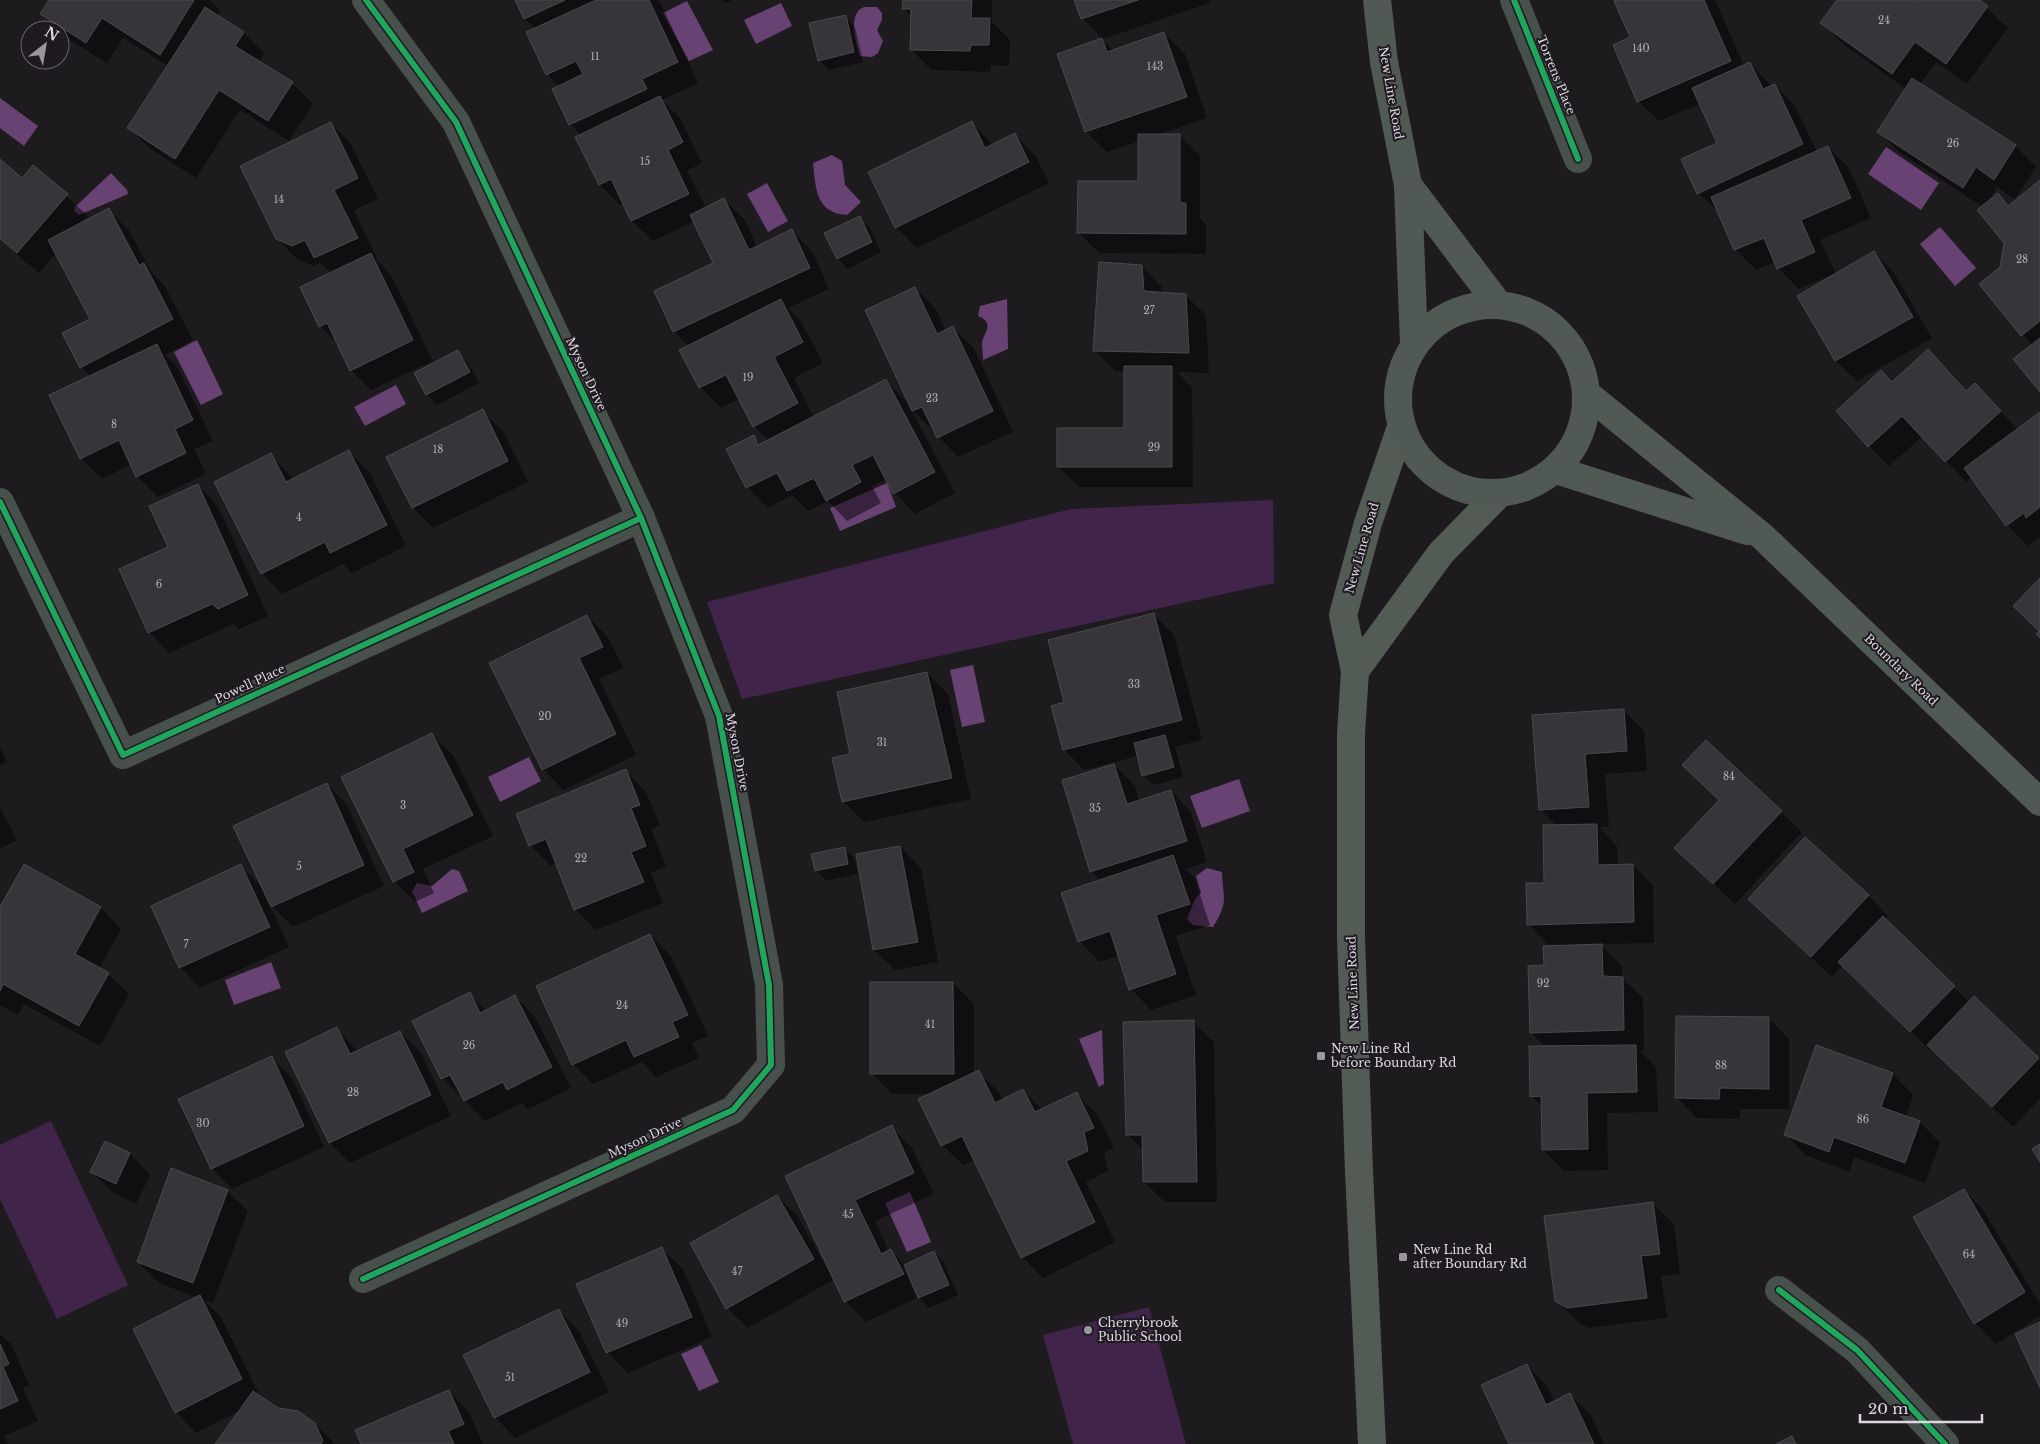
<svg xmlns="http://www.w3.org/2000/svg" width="2040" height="1444" font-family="'Libre Baskerville',serif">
<rect width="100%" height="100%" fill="#1e1b1f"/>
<g fill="#412449">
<polygon points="1273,500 1274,583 742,699 707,602 1071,509"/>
<polygon points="51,1121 128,1285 57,1319 0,1199 0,1145"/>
<polygon points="1149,1307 1186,1444 1073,1444 1043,1335"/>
</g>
<g fill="#694274">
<polygon points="687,1 713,50 689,61 663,13"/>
<polygon points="781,3 792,26 756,44 744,20"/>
<path d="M864,7H877L882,13V20L877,30L883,41L878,53L872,57L860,56C856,43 847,13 864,7Z"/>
<polygon points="0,98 38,126 24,146 0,128"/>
<polygon points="1886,147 1939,183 1921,210 1868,174"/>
<path d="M832,155L842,161L845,185L861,202L847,215C815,213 816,188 813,163Z"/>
<polygon points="111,173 127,190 128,194 79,215 74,211 75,207"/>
<polygon points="767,183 788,221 768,232 747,194"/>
<polygon points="1940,227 1976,268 1955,286 1920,244"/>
<path d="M1007,299L1008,349L983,360C983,354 982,348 982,343C983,334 996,323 978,316L980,306Z"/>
<polygon points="197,340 223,394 201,405 174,352"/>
<polygon points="396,385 406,404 365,426 354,407"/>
<polygon points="887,483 896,507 840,531 830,508"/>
<polygon points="973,665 985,722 962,727 950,670"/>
<polygon points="529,757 541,781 500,802 488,777"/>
<polygon points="1239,779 1250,811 1202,828 1190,796"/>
<path d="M1207,868L1222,872C1223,901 1229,901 1213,927L1193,925L1187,919L1195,899L1201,893L1196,876Z"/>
<polygon points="452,869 459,871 468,891 422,913 412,891 417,883 432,886"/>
<polygon points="271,962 281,988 234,1005 225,980"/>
<polygon points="1102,1030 1104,1084 1099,1087 1079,1039"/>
<polygon points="910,1192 931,1242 907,1252 885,1203"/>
<polygon points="701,1345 719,1382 699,1391 681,1354"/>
</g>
<g fill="#0007">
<polygon points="50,0 210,0 220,11 217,16 244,33 264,53 259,62 292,83 313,104 289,141 240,110 196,178 149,148 129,128 168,66 123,38 107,63 62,35 60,30 57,30 42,14"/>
<polygon points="516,0 657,0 660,2 698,83 662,100 680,118 702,163 687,171 706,208 724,200 745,220 757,247 792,231 812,251 829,289 788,308 801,321 823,363 794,378 814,418 886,381 911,406 915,288 936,309 946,331 953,328 974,348 1013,432 958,457 910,407 955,493 915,514 895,493 887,479 872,486 881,503 847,521 828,501 808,511 792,495 768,508 747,487 753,437 761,445 769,441 754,426 739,399 721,408 700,387 689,347 674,331 655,292 714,264 694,221 653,241 632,221 624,203 620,205 600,185 582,136 570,124 559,87 547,74 536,29 525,19"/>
<polygon points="722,0 732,0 725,3"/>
<polygon points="904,0 992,0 992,22 1010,40 1009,66 991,65 990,72 931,70 911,49 912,17 904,9"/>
<polygon points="1076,0 1209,0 1210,3 1103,39 1082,18"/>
<polygon points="1620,0 1715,0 1744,66 1750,63 1772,87 1775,85 1795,106 1817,152 1828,147 1849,168 1871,218 1820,240 1836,274 1874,252 1894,273 1932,338 1857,381 1836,361 1798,296 1834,275 1833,274 1799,289 1778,268 1775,262 1756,270 1736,250 1720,213 1698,193 1719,143 1700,104 1659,121 1638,101 1632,38"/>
<polygon points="1838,0 1916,0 1921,3 1923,0 1978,0 2008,28 1967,84 1936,62 1920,84 2015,146 2036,167 2015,199 1997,187 1987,203 1998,195 2009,206 2040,181 2040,390 2032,345 1980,285 2001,268 2005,242 1983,207 1899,152 1879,132 1906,89 1842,43 1822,23"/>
<polygon points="845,17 855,27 863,62 829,70 819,60"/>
<polygon points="1164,33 1185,54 1207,118 1158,135 1179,135 1200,156 1200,218 1206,225 1206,254 1099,253 1079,233 1140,182 1140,141 1107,152 1086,132 1059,55 1102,40 1114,51"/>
<polygon points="331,123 351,144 378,199 354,210 377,258 376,259 391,275 433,361 371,390 351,370 339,345 320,326 331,273 320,263 314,266 298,260 277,239"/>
<polygon points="972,123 993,145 1015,135 1035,155 1049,183 917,248 896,227"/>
<polygon points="0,161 22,180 33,166 88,216 80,224 108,210 129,230 151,272 164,285 193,340 165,355 177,366 213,441 194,449 206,474 158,497 137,476 132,464 102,479 81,458 91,377 81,367 91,319 56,253 39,273 0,240"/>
<polygon points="860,218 870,228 881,252 848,269 838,259 825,234"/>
<polygon points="1142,266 1162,287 1163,293 1185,295 1206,315 1209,373 1177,372 1192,388 1193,487 1079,487 1058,467 1125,429 1125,371 1115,371 1094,350"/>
<polygon points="1928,351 1967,392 1995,405 2018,430 2040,414 2040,537 2028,546 2007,525 1972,477 1966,482 1923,436 1889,466 1869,446 1892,383"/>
<polygon points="458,352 468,362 479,383 437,405 427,394 416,374"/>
<polygon points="482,411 503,431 528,482 433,528 413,508 388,457"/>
<polygon points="349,452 370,473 406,546 352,573 343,564 282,594 262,573 271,455 293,479"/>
<polygon points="198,485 218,506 268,616 239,629 233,624 169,653 149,632 169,548"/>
<polygon points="1154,615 1174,635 1202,740 1175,747 1183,777 1154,785 1143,775 1138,756 1084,770 1064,749 1065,703"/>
<polygon points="587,616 608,637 623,668 599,679 636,755 563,790 543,769"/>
<polygon points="927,673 948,694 971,799 864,822 843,801 852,755"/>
<polygon points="1623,710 1644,731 1647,771 1605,774 1609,827 1599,827 1617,846 1618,866 1633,865 1653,886 1654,943 1600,944 1622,966 1622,978 1643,998 1644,1051 1640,1051 1656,1067 1658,1112 1607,1113 1608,1170 1564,1171 1543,1150 1543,1107 1531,1096 1546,1047 1531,1033 1545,967 1558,947 1558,944 1549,945 1528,924 1546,884 1557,826 1540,809 1534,716"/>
<polygon points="432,735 453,755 493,836 423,869 434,893 415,902 394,881"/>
<polygon points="0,746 7,762 0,765"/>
<polygon points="1114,765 1135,786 1139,801 1171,791 1191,812 1207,862 1185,869 1194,877 1210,925 1176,936 1196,995 1151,1010 1131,989 1120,955 1100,962 1079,941 1101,881 1091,871"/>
<polygon points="626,771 646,792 660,825 651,829 666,866 651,873 663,903 596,930 575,909 557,863 551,866 530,845"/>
<polygon points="327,784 347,805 384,886 293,927 269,903 289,947 200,988 180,967 241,866 264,889"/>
<polygon points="0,807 17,840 0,849"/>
<polygon points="1781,812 1802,832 1735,904 1675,848"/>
<polygon points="900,847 921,868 938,962 895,970 874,950 857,855"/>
<polygon points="844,848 854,858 858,874 826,881 816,870"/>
<polygon points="25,866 101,908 121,929 99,969 108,974 129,994 100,1046 24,1004 18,1015 0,1005 0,909"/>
<polygon points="1868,895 1888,916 1885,920 1970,1003 1974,998 2040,1061 2040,1099 2013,1127 1933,1050 1932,1052 1843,965 1832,977 1770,919"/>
<polygon points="650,935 671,956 708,1036 692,1043 699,1058 656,1077 642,1062 593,1084 573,1064"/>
<polygon points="953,983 974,1004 974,1074 978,1072 999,1092 1003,1100 1023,1090 1042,1110 1076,1093 1097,1114 1114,1148 1104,1153 1108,1171 1086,1182 1115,1242 1043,1278 1022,1257 975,1160 963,1165 942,1145 931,1094 892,1094 872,1073"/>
<polygon points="469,994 486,1011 515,996 535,1017 571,1088 528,1109 522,1103 485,1121 442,1078"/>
<polygon points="1769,1018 1789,1039 1789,1109 1740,1109 1740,1119 1697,1118 1677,1098"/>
<polygon points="1193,1022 1214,1042 1217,1202 1165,1202 1144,1182 1143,1150 1127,1134"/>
<polygon points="337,1029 358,1052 400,1032 421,1053 451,1116 350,1163 330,1143"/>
<polygon points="1817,1047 1893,1074 1913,1095 1906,1117 1920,1122 1940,1143 1925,1183 1854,1157 1850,1172 1806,1155 1786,1135"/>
<polygon points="272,1058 292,1078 324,1147 232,1189 212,1168"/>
<polygon points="891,1127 912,1148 934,1194 875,1221 889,1252 891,1251 906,1266 934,1253 944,1263 958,1295 929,1308 919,1297 866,1322 845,1301 835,1279 748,1328 727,1308 777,1196 798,1217 829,1272 831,1271 786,1176"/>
<polygon points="105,1143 130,1154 150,1175 136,1204 112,1192 91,1171"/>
<polygon points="1964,1190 1984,1211 2040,1304 2040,1316 1996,1344 1975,1323 1915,1217"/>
<polygon points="227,1191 248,1211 213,1303 203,1299 221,1317 261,1398 278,1409 315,1424 335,1444 216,1444 241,1410 196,1433 176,1412 198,1298 159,1283 138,1262"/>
<polygon points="1653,1204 1674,1224 1680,1274 1661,1276 1667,1318 1588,1328 1577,1321 1556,1300"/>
<polygon points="662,1249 683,1269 712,1337 628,1373 607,1352"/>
<polygon points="559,1310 579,1331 609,1392 515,1438 495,1417"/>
<polygon points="0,1334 11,1344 29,1385 23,1388 38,1421 4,1436 8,1444 0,1444"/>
<polygon points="1527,1365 1547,1386 1555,1402 1570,1395 1591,1415 1604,1444 1511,1444"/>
<polygon points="449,1391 469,1412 483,1444 362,1444"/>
</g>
<g fill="#373539" stroke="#4c494d">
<polygon points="49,0 194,0 160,55 102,18 86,43 40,14"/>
<polygon points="515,0 565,0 524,19"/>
<polygon points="596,0 649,0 678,62 642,79 647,89 569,125 552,89 583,74 576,61 546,75 526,32"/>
<polygon points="903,0 972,0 971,18 990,18 989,45 971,45 970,51 910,50 911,9 902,9"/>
<polygon points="1074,0 1138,0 1081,19"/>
<polygon points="1616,0 1704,0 1731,61 1637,102 1613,45 1630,37 1614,1"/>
<polygon points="1837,0 1918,0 1920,2 1921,0 1980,0 1988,6 1946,64 1915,42 1892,74 1820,23"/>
<polygon points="205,7 244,32 235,46 293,82 268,121 219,90 175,159 127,128"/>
<polygon points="846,15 854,52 818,61 809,23"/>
<polygon points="1164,32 1187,97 1085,132 1057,54 1102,38 1107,52"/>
<polygon points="1750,62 1763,89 1775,84 1803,144 1697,194 1681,159 1717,143 1692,88"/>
<polygon points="1912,78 2016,145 1994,180 1976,167 1963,188 1877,132"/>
<polygon points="660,96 683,142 668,150 689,194 631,221 611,179 599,185 575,137"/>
<polygon points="972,121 985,148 1015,133 1029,162 895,228 868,172"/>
<polygon points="331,122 358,178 334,190 358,238 314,258 305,240 292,246 276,239 240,166"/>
<polygon points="1138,134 1180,134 1180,203 1186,203 1186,234 1077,233 1078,181 1138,181"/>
<polygon points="1828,146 1851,198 1801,220 1815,252 1777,269 1764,238 1734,250 1711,197"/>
<polygon points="0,159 22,178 33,165 68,194 17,253 0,239"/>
<polygon points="2040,180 2040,321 2021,336 1979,284 2000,267 2004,243 1977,210 1998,193 2008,206"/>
<polygon points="724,198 749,250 792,229 810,268 673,332 654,291 713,263 690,215"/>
<polygon points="109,208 139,265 144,263 173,319 80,368 62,333 90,319 48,240"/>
<polygon points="860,216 872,242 837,259 824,233"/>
<polygon points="1874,251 1913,317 1835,361 1797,296"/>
<polygon points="371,253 413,340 350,371 327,323 319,327 300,287"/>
<polygon points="1099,262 1142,265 1144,291 1186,294 1189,353 1093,351"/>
<polygon points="915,287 937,334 953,326 993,411 937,438 922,407 912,411 865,310"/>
<polygon points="781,299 803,342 774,357 798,403 753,427 726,375 699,388 679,350"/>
<polygon points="2040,338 2040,392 2013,359"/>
<polygon points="157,344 193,420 175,429 186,453 136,477 119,440 80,459 49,395"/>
<polygon points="1928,349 1966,391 1975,383 2001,411 1945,462 1902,416 1868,447 1836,411 1881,370 1892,382"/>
<polygon points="458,350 470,372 426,395 414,373"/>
<polygon points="1124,366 1172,366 1172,467 1057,467 1057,428 1124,428"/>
<polygon points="886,379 935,472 893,494 873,455 852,465 861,482 826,501 814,478 787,491 777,473 746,488 726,449 754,435 758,445"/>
<polygon points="483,409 508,461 412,508 386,457"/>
<polygon points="2040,412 2040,507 2026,518 2024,513 2006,526 1964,468"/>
<polygon points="349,450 387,525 330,553 325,542 261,574 214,482 271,453 286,482"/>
<polygon points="198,484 248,595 218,609 212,604 148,633 119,569 168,547 149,506"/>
<polygon points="2040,578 2040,638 2036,634 2039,631 2013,606"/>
<polygon points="1154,613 1182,720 1063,750 1051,706 1064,702 1048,640"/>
<polygon points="587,615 603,647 579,658 616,734 542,770 489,663"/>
<polygon points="927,672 952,778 842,802 832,758 850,754 837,692"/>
<polygon points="1624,709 1627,751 1585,754 1589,807 1539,810 1532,715"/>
<polygon points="432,733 473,815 403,849 414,872 393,882 341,777"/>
<polygon points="1165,735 1174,767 1142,776 1134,743"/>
<polygon points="1706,740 1782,811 1713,884 1674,848 1719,800 1682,765"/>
<polygon points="1114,764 1127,804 1171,790 1187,841 1090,872 1062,780"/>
<polygon points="626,769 640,805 631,808 646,846 631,852 644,882 574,910 546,839 529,846 516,814"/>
<polygon points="327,783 364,865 271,907 233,826"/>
<polygon points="1597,824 1598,865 1633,864 1634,922 1527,925 1526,883 1544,883 1543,825"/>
<polygon points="1805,837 1869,895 1811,957 1748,899"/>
<polygon points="900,846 918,942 873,950 856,854"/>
<polygon points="845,847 848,864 815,871 811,854"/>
<polygon points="1173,855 1190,904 1156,915 1176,974 1129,990 1110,931 1078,942 1061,893"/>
<polygon points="24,864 101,907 75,954 109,973 79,1026 3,984 0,991 0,907"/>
<polygon points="241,864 270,927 179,968 151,906"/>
<polygon points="1883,916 1955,986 1910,1032 1838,962"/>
<polygon points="650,934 688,1015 672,1022 679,1037 634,1057 626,1040 572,1065 536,986"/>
<polygon points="1602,944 1603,976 1623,977 1624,1030 1530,1033 1528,966 1544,965 1543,946"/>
<polygon points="870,982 953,982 954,1074 870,1074"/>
<polygon points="470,992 480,1013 515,995 552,1067 507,1090 503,1082 464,1101 450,1075 441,1079 412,1021"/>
<polygon points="1974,996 2039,1058 1992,1107 1927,1045"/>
<polygon points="1676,1016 1769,1017 1769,1089 1720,1088 1719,1099 1675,1098"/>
<polygon points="1194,1020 1197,1182 1143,1182 1142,1135 1126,1135 1123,1022"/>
<polygon points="337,1027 350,1054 400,1031 431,1095 329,1143 285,1052"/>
<polygon points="1636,1045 1637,1092 1587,1093 1588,1149 1542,1150 1541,1096 1530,1097 1529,1046"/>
<polygon points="1816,1045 1893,1073 1881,1107 1920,1121 1905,1163 1834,1137 1829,1152 1784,1135"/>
<polygon points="272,1056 304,1126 211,1169 178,1099"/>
<polygon points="979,1070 995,1103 1023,1089 1035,1112 1077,1092 1094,1128 1084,1132 1088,1151 1066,1161 1095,1222 1021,1258 962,1136 941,1146 918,1099"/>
<polygon points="892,1125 914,1173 855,1200 881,1254 891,1249 904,1274 844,1302 785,1176"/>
<polygon points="105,1141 130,1153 116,1184 90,1172"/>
<polygon points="2040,1144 2040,1162 2032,1149"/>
<polygon points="171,1168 228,1190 193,1283 137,1262"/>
<polygon points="1964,1189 2025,1292 1974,1324 1913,1217"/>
<polygon points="777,1195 814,1259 726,1309 690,1243"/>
<polygon points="1653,1202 1660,1254 1641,1256 1647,1298 1567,1308 1555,1301 1544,1216"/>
<polygon points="662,1247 692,1317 606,1353 576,1284"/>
<polygon points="934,1251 949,1285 918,1298 904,1265"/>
<polygon points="200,1295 242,1379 175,1413 133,1329"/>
<polygon points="559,1309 590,1372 494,1418 463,1355"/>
<polygon points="2040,1322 2040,1388 2015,1334"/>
<polygon points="0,1344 9,1364 3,1367 18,1401 0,1409"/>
<polygon points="1527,1364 1546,1405 1570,1393 1594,1444 1509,1444 1481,1385"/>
<polygon points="449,1390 464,1424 448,1431 454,1444 361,1444 355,1430"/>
<polygon points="253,1391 278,1408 298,1411 315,1423 323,1441 321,1444 215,1444"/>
<polygon points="1792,1436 1796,1444 1776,1444"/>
</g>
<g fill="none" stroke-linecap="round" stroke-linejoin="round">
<g stroke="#48504b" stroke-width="28">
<polyline points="1514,0 1578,159"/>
<polyline points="0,502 123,755 641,518"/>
<polyline points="363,1279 733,1110 771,1065 769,985 719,716 641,518 456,122 366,0"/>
<polyline points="1779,1290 1857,1350 1945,1444"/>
</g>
<g stroke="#525c55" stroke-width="28">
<polyline points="1355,671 1441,553 1499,494"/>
<polyline points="1372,1444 1359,1171 1351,938 1351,734 1355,671 1343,615 1368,523 1401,427"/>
</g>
<g stroke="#515954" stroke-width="28">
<polyline points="1377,0 1384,62 1408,185 1414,344"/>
<polyline points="1408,185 1498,304"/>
<circle cx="1492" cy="399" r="94"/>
<polyline points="1587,394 1763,537 2040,802"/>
<polyline points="1556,470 1747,531"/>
</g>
<g stroke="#1f1921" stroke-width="9">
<g id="cycleway">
<polyline points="1514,0 1578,159"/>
<polyline points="0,502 123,755 641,518"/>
<polyline points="363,1279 733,1110 771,1065 769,985 719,716 641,518 456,122 366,0"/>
<polyline points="1779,1290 1857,1350 1945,1444"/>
</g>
</g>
<use href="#cycleway" stroke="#20a55d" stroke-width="6"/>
</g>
<g fill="#9a969c" stroke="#1f1921" stroke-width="2">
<rect x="1316" y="1051" width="10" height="10" rx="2.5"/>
<rect x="1398" y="1252" width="10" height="10" rx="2.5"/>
<circle cx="1088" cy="1330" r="5"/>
</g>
<g text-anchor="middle" stroke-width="4" stroke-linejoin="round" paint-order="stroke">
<g font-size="10" fill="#b4afb6">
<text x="1884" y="24">24</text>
<text x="1641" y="52">140</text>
<text x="595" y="60">11</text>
<text x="1155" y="70">143</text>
<text x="1953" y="147">26</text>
<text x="645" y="165">15</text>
<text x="279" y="203">14</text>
<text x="2022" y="263">28</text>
<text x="1149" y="314">27</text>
<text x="748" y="381">19</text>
<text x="932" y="402">23</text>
<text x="114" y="428">8</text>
<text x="1154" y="451">29</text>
<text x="438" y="453">18</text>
<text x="299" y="521">4</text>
<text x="159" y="588">6</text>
<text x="1134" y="688">33</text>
<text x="545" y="720">20</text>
<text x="882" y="746">31</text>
<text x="1729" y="780">84</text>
<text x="403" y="809">3</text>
<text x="1095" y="812">35</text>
<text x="581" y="862">22</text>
<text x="299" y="870">5</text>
<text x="186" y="948">7</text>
<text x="1543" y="987">92</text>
<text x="622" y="1009">24</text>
<text x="930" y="1028">41</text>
<text x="469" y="1049">26</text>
<text x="1721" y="1069">88</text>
<text x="353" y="1096">28</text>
<text x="1863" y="1123">86</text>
<text x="203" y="1127">30</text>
<text x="848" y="1218">45</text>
<text x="1969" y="1258">64</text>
<text x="737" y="1275">47</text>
<text x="622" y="1327">49</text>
<text x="510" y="1381">51</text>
</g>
<g font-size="12" fill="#ddd8df" stroke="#1f1921">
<text transform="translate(1556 75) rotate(68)" y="4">Torrens Place</text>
<text transform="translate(1391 93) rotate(80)" y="4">New Line Road</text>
<text transform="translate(586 374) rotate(65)" y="4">Myson Drive</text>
<text transform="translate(1362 548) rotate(-74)" y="4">New Line Road</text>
<text transform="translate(1901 670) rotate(44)" y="4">Boundary Road</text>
<text transform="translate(250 684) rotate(-25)" y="4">Powell Place</text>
<text transform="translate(737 752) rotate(79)" y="4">Myson Drive</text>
<text transform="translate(1353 983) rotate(-92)" y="4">New Line Road</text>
<text transform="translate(645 1138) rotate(-25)" y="4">Myson Drive</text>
</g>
<g font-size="12" fill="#ddd8df" stroke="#1f1921" text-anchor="start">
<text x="1331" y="1053">New Line Rd<tspan x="1331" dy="14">before Boundary Rd</tspan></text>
<text x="1413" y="1254">New Line Rd<tspan x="1413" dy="14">after Boundary Rd</tspan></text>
<text x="1098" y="1327">Cherrybrook<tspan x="1098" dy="14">Public School</tspan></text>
</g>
</g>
<g transform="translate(45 45) rotate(31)"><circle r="24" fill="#1f1921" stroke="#6b656d"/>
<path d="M0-4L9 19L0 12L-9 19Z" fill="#9a969c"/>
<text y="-8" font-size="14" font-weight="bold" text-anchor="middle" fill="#ddd8df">N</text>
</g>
<path d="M1860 1414v8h122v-8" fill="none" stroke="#ddd8df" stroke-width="2.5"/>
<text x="1868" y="1414" font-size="15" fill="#ddd8df" stroke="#1f1921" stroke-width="4" paint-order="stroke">20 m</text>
</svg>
